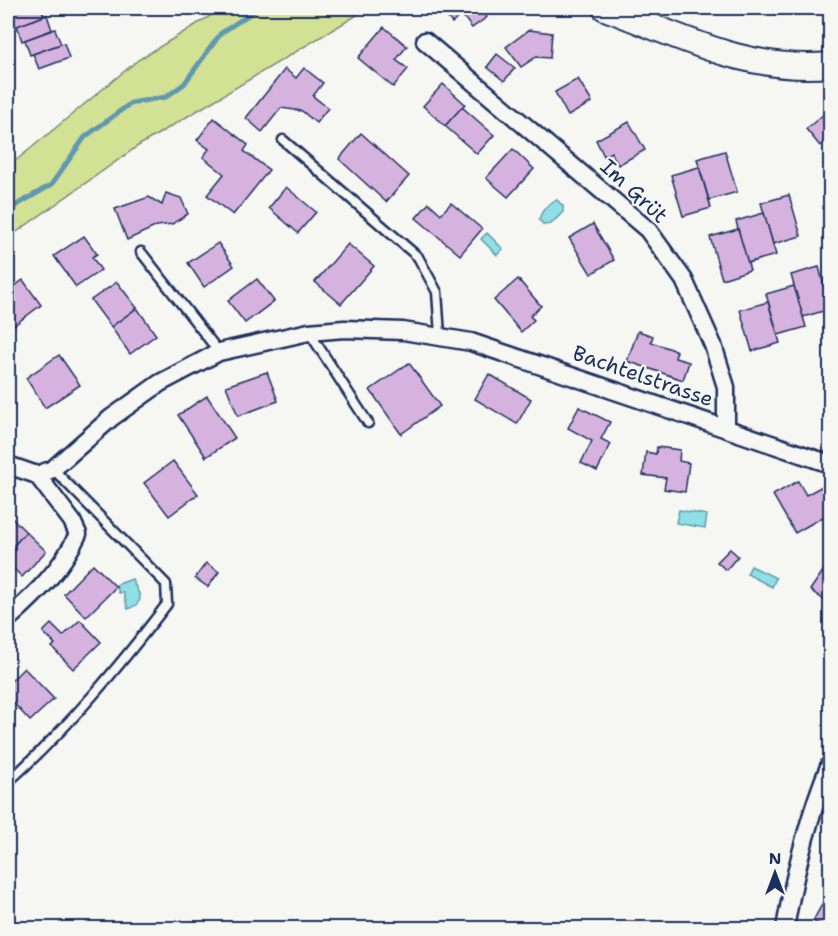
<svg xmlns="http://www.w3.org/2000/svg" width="838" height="936" font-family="'Shantell Sans',sans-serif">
<rect width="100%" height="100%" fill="#f6f6f2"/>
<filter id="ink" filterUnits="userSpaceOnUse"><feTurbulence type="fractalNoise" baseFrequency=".0167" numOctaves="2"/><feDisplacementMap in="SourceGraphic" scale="12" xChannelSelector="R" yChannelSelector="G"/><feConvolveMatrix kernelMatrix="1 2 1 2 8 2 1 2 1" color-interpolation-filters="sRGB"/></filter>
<g filter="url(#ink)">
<polygon fill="#d3e194" stroke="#778879" stroke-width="1.5" points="223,8 369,8 138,146 8,238 8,167 138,60"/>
<g fill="#8ee0e5" stroke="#6099af" stroke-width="1.5">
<path d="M557,200L563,206V212L551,224L544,225L539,220C541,211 548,203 557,200Z"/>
<polygon points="487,233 503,249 497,255 481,239"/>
<polygon points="679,510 707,515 705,528 676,523"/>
<polygon points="751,566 776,578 772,587 747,574"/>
<path d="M132,579C137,592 149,601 128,609L123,592L119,593L116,585Z"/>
</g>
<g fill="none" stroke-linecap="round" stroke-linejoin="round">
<polyline stroke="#6099af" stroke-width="5" points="8,210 51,185 85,137 131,103 166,97 184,84 221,33 259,8"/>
</g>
<g fill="#d6b3de" stroke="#1b2f5e" stroke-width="1.5">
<polygon points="8,8 22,8 8,13"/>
<polygon points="22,8 41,8 44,16 13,28 8,13"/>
<polygon points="440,8 480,8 487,17 472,28 462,15 452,23"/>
<polygon points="47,15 52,30 22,41 17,26"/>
<polygon points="384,27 407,46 396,60 408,69 393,87 358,58"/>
<polygon points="55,29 61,44 30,55 25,40"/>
<polygon points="529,30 552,33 550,58 536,57 521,67 506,47"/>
<polygon points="64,43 69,58 39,69 33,54"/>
<polygon points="497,54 515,68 504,81 487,67"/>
<polygon points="304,68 323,83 313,96 328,108 316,123 302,111 281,108 262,132 246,118 285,69 296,78"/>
<polygon points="578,79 592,102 568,116 555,92"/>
<polygon points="443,84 465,104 445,126 423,106"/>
<polygon points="462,107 494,135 477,154 445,126"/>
<polygon points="830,109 830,137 820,146 806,129"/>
<polygon points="214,118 248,145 244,151 269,170 233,215 207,195 224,174 203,157 209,149 197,140"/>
<polygon points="629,122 645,150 618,165 611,152 604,156 596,140"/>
<polygon points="361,133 409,176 386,202 339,159"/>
<polygon points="830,137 830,153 823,143"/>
<polygon points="513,149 534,169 508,197 486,178"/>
<polygon points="725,151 737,192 709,200 697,159"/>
<polygon points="699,167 711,208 683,216 671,175"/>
<polygon points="286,187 316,212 298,233 269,208"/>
<polygon points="166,193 181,198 188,214 172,224 157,226 127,240 115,209 149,197 162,205"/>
<polygon points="789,195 801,236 773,244 761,203"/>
<polygon points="429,203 441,214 451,203 482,229 460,255 416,218"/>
<polygon points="764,213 776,255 747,263 736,221"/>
<polygon points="593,224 614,260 591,274 569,238"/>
<polygon points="738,229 750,270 722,279 710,237"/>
<polygon points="84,236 97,254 92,257 101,270 76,287 54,256"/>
<polygon points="218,243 234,266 204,287 188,263"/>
<polygon points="348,244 374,266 341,304 315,282"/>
<polygon points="819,267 830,309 803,317 791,275"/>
<polygon points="257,279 274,301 245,323 228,301"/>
<polygon points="518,279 541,306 530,316 534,320 521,332 494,300"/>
<polygon points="23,280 41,305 13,326 8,319 8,291"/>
<polygon points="117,282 137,308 111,327 91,300"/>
<polygon points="794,286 806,327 778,335 766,294"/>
<polygon points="768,302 780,343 752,351 740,310"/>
<polygon points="137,308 156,335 130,354 111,327"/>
<polygon points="638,331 653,336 651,342 677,351 675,358 689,362 683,380 627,361"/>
<polygon points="59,355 80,385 45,408 26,378"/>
<polygon points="409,363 440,406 401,434 370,390"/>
<polygon points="267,372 278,401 238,416 226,386"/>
<polygon points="489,374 531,399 517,424 475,399"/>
<polygon points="207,396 235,438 206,457 178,415"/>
<polygon points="579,407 610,422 601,439 611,444 597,471 581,463 592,441 568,428"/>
<polygon points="657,447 680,450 679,461 689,463 685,492 664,489 666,478 643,475 646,452 656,454"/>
<polygon points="173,461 198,494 169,516 144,483"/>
<polygon points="798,481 806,495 828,483 830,513 795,533 773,495"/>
<polygon points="8,514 26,532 8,552"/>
<polygon points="26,532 46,551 22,577 8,563 8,552"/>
<polygon points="730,549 738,556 726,570 717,562"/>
<polygon points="830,561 830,604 810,590"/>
<polygon points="206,563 219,572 208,587 195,578"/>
<polygon points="93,564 116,587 86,617 64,594"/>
<polygon points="80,620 101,642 73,669 52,647 55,644 43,632 51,624 63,636"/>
<polygon points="24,668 54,699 30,721 8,697 8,684"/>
<polygon points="830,890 830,928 825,928 813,921"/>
</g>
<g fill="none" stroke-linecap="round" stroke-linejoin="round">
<g stroke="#1b2f5e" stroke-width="13">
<g id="lane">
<polyline points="283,140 418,257 437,292 440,335"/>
<polyline points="141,252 219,352"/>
<polyline points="309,332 368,423"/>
<path d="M8,782C68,728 118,668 167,604L166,584L53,469"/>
</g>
</g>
<g stroke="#1b2f5e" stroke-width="21">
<g id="street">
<polyline points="425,41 648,230 684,280 713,345 726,387 726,428"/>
<polyline points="8,465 37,475"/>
<polyline points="37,475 53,469 111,418 160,383 219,352 309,332 344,329 403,331 471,342 830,464"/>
<path d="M8,619C36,594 62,569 78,534L72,521L37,475"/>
<path d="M785,928C795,872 808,816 830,764"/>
</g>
</g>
<g stroke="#1b2f5e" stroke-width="28">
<path id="secondary" d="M605,8C680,36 748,73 830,65"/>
</g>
<use href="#lane" stroke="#f6f6f2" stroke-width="8"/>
<use href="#street" stroke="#f6f6f2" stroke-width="16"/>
<use href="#secondary" stroke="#f6f6f2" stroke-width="24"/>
</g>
</g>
<g text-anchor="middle" stroke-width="4.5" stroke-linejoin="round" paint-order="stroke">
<g font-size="21" fill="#1b2f5e" stroke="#f6f6f2">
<text transform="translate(634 191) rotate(43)" y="7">Im Grüt</text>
<text transform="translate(643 376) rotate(19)" y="7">Bachtelstrasse</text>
</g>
</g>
<rect width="838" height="936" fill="none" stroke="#f6f6f2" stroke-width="30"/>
<rect x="15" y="15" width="808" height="906" fill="none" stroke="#1b2f5e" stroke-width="2" filter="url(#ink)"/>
<g transform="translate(775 873)" stroke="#f6f6f2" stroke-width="4.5" paint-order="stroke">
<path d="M0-4.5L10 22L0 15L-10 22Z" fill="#1b2f5e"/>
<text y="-9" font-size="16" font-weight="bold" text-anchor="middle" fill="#1b2f5e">N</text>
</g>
</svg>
